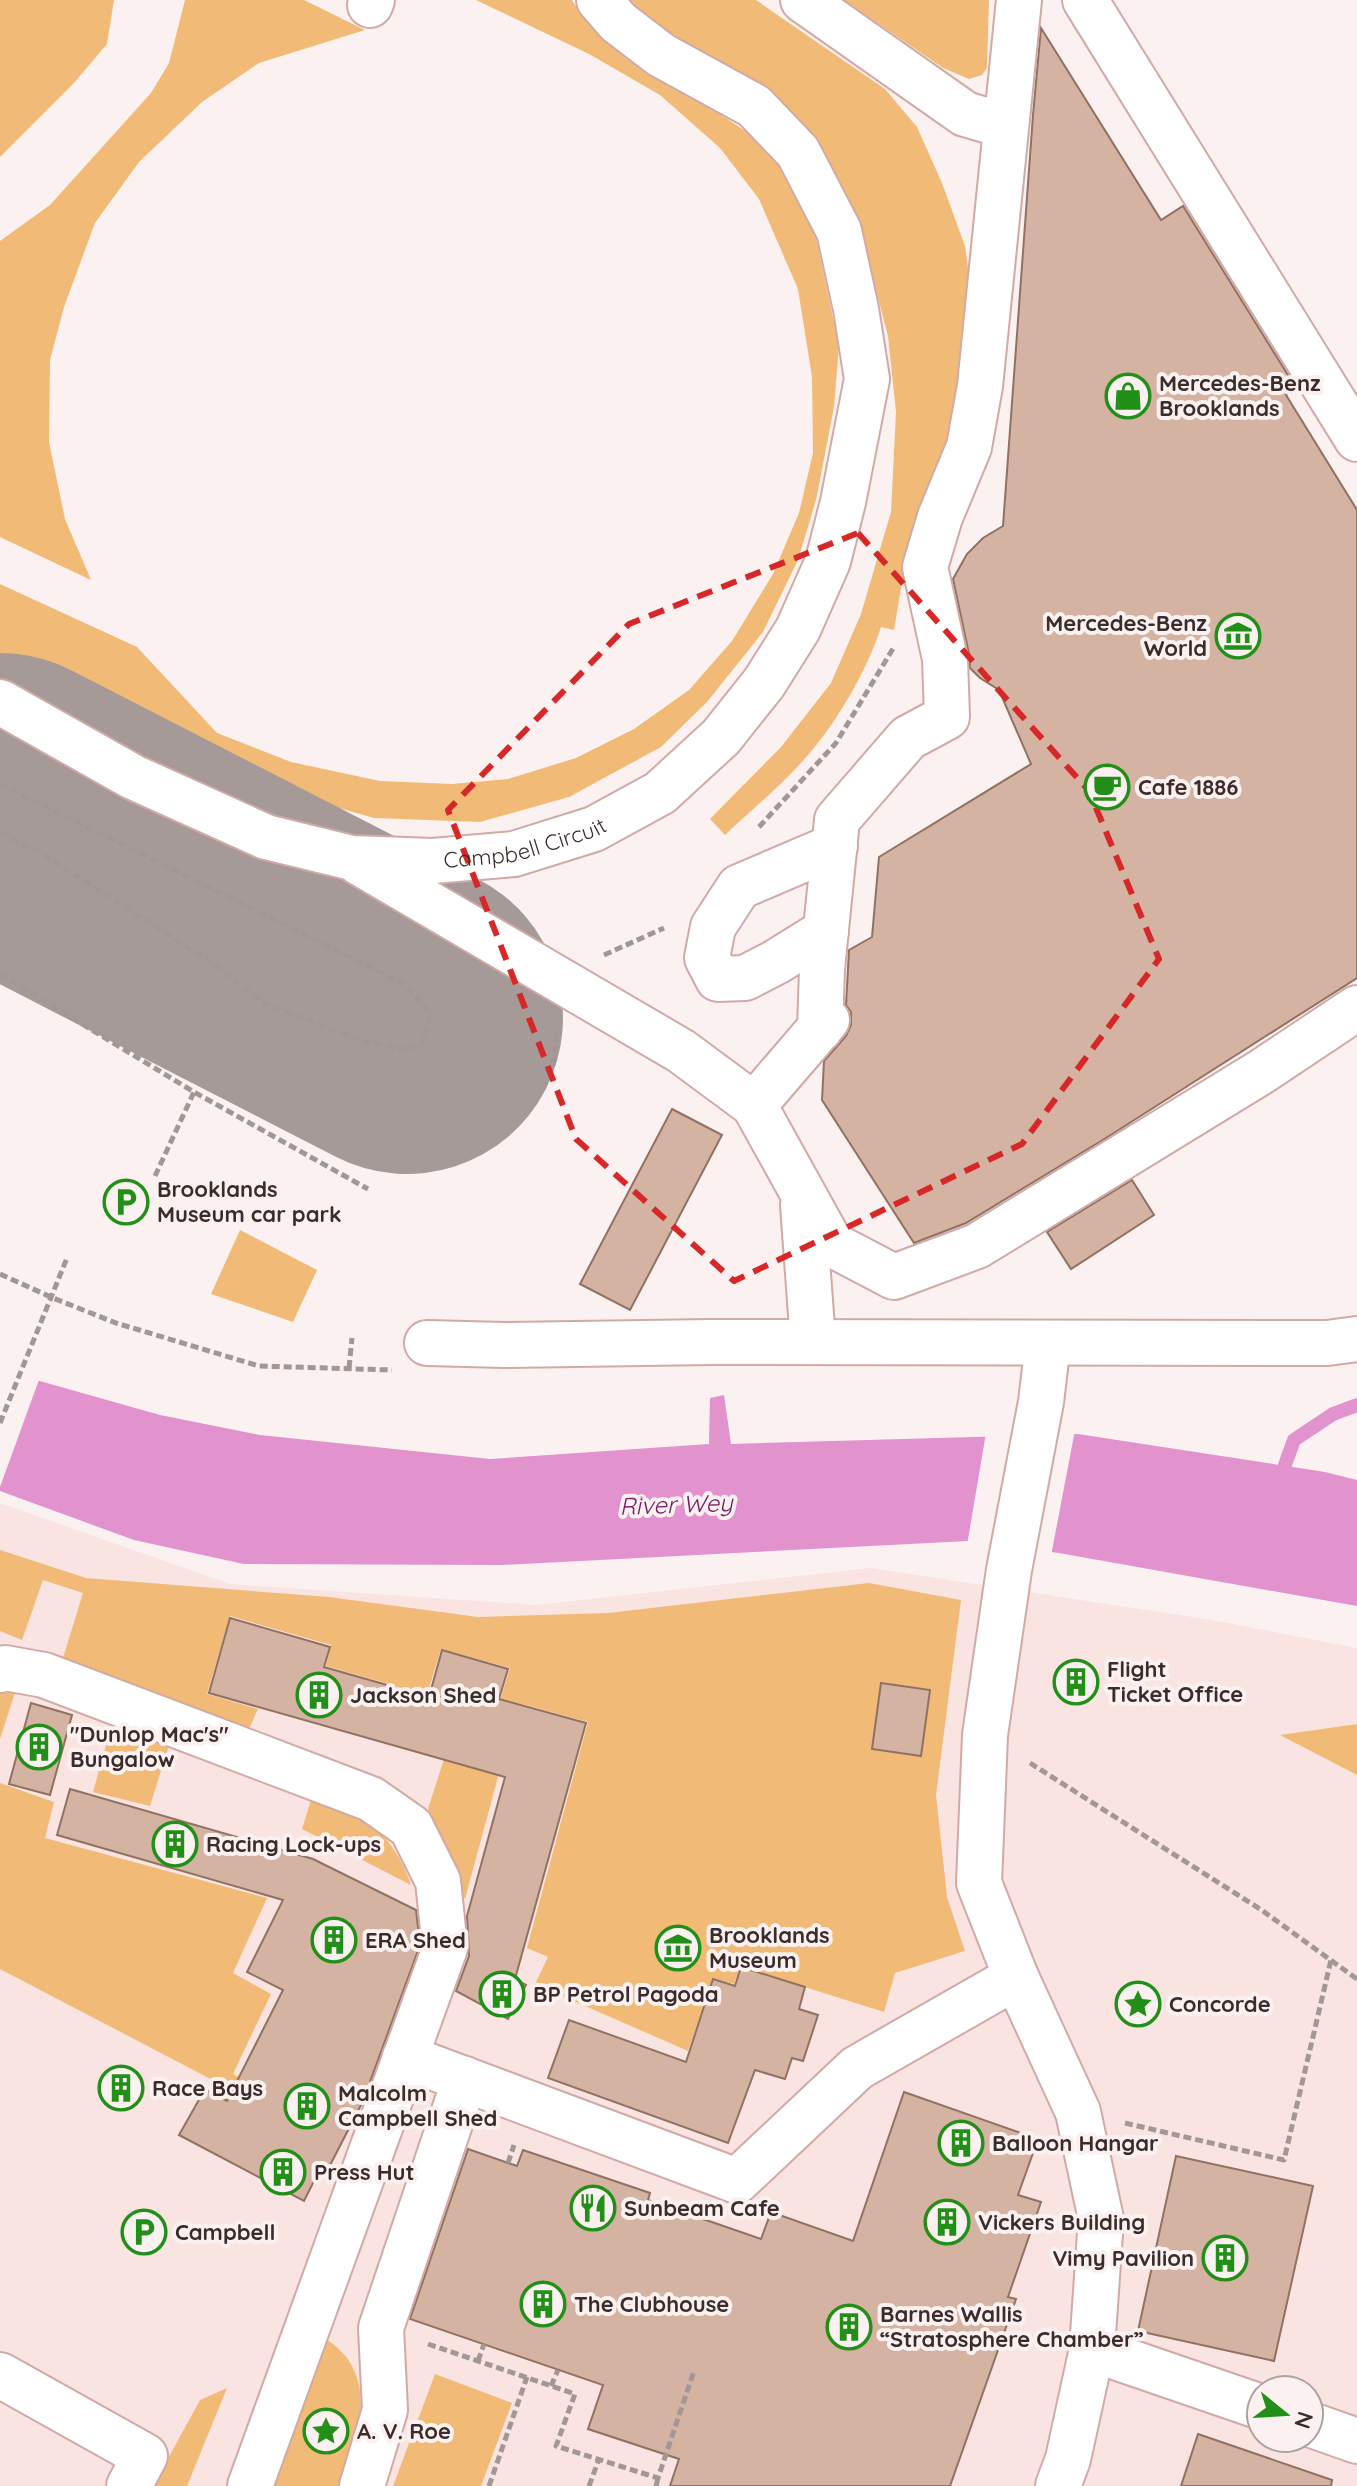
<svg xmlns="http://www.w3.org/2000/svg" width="1357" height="2486" font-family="Quicksand,sans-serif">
<rect width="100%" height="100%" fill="#faf1f0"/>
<path fill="#f9e4e2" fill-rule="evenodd" d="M0,1503L230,1584L536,1605L871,1568L1212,1620L1357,1648V2486H0ZM1261,2390H1309V2438H1261Z"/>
<g fill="#f1bb77">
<polygon points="0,0 114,0 107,44 74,83 0,157"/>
<polygon points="185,0 304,0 365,30 259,63 202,102 139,162 95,223 64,307 50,360 49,442 65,519 91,580 0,537 0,241 50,205 151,93 169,63"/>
<polygon points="476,0 572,0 580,13 641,61 772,149 811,214 839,346 834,407 816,500 798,560 763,632 707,702 661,747 569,797 480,822 374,818 205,770 0,663 0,584 137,647 217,733 291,762 380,781 452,784 508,779 576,758 634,729 689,690 732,641 773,574 799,513 813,453 812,377 798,289 759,199 720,148 660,95 589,54"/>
<path d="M617,0H756L885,89L917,127L942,183L965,246L975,319L969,375L911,584L902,582L894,630L881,627C866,674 832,731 798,766C775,791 749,812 725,835L710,819L781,747L831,683L861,614L891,512L896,412L888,336L870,267L828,173Z"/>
<polygon points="844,0 989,0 987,68 982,75 969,79 943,68"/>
<polygon points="240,1230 317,1270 293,1322 211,1294"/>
<polygon points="0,1550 86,1578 329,1597 478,1617 608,1613 869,1583 961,1600 936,1795 947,1897 965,1951 895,1973 884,2012 741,1967 734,1984 713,1979 688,2051 535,1984 548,1957 527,1948 588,1722 518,1703 465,1899 438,1840 428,1809 444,1759 479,1769 510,1668 441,1649 427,1695 326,1666 331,1645 230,1616 207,1694 258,1709 248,1731 63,1658 83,1593 43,1580 22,1640 0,1631"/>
<polygon points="0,1693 15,1693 0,1739"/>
<polygon points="113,1720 170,1742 150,1806 93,1792"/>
<polygon points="1357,1724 1357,1775 1280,1735"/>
<polygon points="0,1783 54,1802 45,1838 267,1898 233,1973 271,1994 233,2074 255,2087 214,2109 224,2086 0,1969"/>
<path d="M312,1797C327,1802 346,1806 359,1815C385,1832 402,1857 411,1885L302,1829Z"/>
<path d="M324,2338C381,2372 358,2434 347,2486H273Z"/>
<polygon points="435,2374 512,2403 481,2486 393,2486"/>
<polygon points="227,2388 187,2486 153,2486 200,2400"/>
</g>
<polygon fill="#e292cc" points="0,1364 22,1376 160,1415 260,1435 490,1459 709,1444 710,1398 724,1395 731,1444 1078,1434 1325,1472 1357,1480 1357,1606 1059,1553 968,1541 502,1565 244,1564 134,1540 0,1491"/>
<g fill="#faf1f0">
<polygon points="0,1360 24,1372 40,1377 0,1487"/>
<polygon points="1075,1430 1051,1556 967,1545 986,1433"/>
</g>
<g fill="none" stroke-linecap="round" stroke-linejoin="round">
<polyline stroke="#e292cc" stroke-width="14" points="1285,1465 1294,1440 1333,1414 1357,1405"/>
<polyline stroke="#a69a99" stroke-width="312" points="0,809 407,1018"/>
</g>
<g fill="#d5b3a2" stroke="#917161" stroke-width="2">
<polygon points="1041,28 1161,220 1183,206 1296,388 1286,395 1357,510 1357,978 1106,1138 966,1223 914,1243 822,1100 824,1061 846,1036 851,1025 851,1012 846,1005 849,950 872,937 879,857 1031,764 999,690 980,678 970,668 969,654 953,579 967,554 983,538 1003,526 1033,115"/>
<polygon points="672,1109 722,1135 630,1310 580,1284"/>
<polygon points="1132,1180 1154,1215 1071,1269 1047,1232"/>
<polygon points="230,1618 330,1647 324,1667 429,1697 442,1650 508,1669 499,1699 586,1723 515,1979 526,1985 508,2019 456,1991 469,1956 467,1916 505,1777 209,1693"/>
<polygon points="881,1683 930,1690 921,1756 872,1749"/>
<polygon points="31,1703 72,1715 50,1795 9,1784"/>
<polygon points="70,1789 313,1859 416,1910 420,1945 363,2101 325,2175 318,2173 304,2201 179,2135 205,2089 227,2101 283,1990 247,1972 283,1900 57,1835"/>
<polygon points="741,1967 805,1987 799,2009 818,2015 803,2061 792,2058 785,2079 755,2070 728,2143 548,2078 569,2020 686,2062 713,1979 735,1986"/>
<polygon points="904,2092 1038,2139 1018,2195 1041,2202 1008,2297 1016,2299 950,2486 670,2486 679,2459 588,2429 603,2385 410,2319 468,2149 517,2166 523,2150 650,2193 648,2200 761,2239 771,2212 853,2241"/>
<polygon points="1176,2156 1313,2186 1274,2361 1138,2331"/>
<polygon points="1198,2434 1332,2480 1331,2486 1181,2486"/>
</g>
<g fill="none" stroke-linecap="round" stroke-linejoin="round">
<g stroke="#d1aaa6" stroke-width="48">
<g id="minor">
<polyline points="803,0 965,114 1006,126"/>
<polyline points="1085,0 1357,439"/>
<polyline points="370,5 372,0"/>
<path id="s1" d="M0,702L133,777L266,837L352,858L433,861L514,854L594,829L660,793L721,737L764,683L798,629L828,561L843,502L867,379L856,309L839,231L798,152L754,106L661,55L618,22L599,0"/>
<polyline points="358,862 681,1051 754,1105"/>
<polyline points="826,931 776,962 745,978 718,979 707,958 713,927 739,887 835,846"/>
<polyline points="827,1020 754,1105 831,1244 894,1277 977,1246 1261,1072 1357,1008"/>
<polyline points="820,1029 822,969 837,820 908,738 947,717 945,659 925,567 940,517 969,447 980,386 1019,0"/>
<polyline points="803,1205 813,1342"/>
<polyline points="427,1343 505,1345 711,1342 1327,1343 1357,1339"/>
<polyline points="1048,1343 1041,1402 1009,1570 985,1735 979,1883 1016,1977 1078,2112 1101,2219 1092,2349 1068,2459 1058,2486"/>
<polyline points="0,1670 5,1668 44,1675 371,1799 411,1827 438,1881 445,1948 250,2486"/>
<polyline points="405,2057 737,2181 857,2068 1016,1977"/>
<polyline points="1092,2349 1261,2407"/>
<polyline points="0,2375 145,2456 129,2486"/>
<polyline points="1309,2424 1357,2441"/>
<polyline points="362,2486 385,2410 381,2328 465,2079"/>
</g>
</g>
<g stroke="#a39796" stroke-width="5" stroke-dasharray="8 4" stroke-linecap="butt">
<polyline points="0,784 406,985 431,1015 420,1047 399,1049 361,1040 265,1004 211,962 43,854 0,832"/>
<polyline points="759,827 836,743 894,647"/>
<polyline points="604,955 664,928"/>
<polyline points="0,974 194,1092 368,1189"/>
<polyline points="553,1065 557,1030"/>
<polyline points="155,1176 194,1092"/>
<polyline points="0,1274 53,1298 116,1323 259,1366 392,1370"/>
<polyline points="349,1368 352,1338"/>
<polyline points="0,1423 67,1258"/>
<polyline points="1030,1763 1260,1909 1357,1979"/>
<polyline points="1125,2123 1284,2160 1331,1960"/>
<polyline points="508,2163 514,2145"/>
<polyline points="428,2344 575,2394 556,2446 658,2478 694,2371"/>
<polyline points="478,2361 484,2344"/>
<polyline points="551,2386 558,2370"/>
<polyline points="489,2486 527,2377"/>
<polyline points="589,2486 599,2459"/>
<polyline points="656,2486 658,2478"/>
</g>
<use href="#minor" stroke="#fff" stroke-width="44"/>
</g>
<path fill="none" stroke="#d62828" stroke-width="6" stroke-dasharray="16 10" stroke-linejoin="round" d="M858,533L1089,791L1159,959L1022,1144L734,1281L576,1139L448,810L629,624Z"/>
<defs>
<g id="shop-ring" transform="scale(2.3)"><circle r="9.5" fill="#faf1f0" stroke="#229018" stroke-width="1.5"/><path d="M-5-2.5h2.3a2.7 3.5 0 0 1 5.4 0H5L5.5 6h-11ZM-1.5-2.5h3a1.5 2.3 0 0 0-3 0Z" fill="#229018"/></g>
<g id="museum-ring" transform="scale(2.3)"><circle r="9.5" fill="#faf1f0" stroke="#229018" stroke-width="1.5"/><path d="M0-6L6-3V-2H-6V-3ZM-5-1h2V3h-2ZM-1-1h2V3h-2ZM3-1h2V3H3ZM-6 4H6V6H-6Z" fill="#229018"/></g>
<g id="cafe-ring" transform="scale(2.3)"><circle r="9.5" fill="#faf1f0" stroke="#229018" stroke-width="1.5"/><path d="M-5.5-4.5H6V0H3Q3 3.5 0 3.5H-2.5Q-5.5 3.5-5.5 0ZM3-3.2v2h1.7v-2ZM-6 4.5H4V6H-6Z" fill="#229018"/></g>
<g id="parking-ring" transform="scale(2.3)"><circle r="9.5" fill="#faf1f0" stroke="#229018" stroke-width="1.5"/><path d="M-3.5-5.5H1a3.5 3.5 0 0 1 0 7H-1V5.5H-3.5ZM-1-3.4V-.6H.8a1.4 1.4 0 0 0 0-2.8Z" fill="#229018"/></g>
<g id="building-ring" transform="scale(2.3)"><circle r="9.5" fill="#faf1f0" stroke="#229018" stroke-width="1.5"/><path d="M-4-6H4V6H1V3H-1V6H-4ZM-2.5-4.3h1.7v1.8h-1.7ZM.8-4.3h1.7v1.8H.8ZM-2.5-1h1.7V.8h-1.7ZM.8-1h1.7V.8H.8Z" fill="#229018"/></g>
<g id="sight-ring" transform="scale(2.3)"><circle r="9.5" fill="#faf1f0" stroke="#229018" stroke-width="1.5"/><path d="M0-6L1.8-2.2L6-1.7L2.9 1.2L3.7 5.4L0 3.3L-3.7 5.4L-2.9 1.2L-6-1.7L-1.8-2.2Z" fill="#229018"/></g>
<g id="restaurant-ring" transform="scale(2.3)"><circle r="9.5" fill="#faf1f0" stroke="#229018" stroke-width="1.5"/><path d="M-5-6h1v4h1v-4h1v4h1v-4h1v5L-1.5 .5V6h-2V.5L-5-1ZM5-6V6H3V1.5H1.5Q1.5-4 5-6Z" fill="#229018"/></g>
</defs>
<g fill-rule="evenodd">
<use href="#shop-ring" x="1128" y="396"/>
<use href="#museum-ring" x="1238" y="636"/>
<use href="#cafe-ring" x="1107" y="787"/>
<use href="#parking-ring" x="126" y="1202"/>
<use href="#building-ring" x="1076" y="1682"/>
<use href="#building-ring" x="319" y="1695"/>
<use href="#building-ring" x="39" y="1747"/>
<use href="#building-ring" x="175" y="1844"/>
<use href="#building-ring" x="334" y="1940"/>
<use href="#museum-ring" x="678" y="1948"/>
<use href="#building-ring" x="502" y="1994"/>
<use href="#sight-ring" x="1138" y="2004"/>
<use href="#building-ring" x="121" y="2088"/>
<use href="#building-ring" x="307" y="2106"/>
<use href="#building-ring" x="961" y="2143"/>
<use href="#building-ring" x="283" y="2172"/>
<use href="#restaurant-ring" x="593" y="2208"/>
<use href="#building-ring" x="947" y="2222"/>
<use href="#parking-ring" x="144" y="2232"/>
<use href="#building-ring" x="1225" y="2258"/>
<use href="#building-ring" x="543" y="2304"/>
<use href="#building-ring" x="849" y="2327"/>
<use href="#sight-ring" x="326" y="2431"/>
</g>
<g text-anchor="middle" stroke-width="8" stroke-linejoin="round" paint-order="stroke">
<g font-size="22" font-weight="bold" fill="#3b2b2a" stroke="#faf1f0" text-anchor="start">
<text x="1159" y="391">Mercedes-Benz<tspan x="1159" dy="25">Brooklands</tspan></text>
<text x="1207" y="631" text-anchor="end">Mercedes-Benz<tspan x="1207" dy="25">World</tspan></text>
<text x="1138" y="795">Cafe 1886</text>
<text x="157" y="1197">Brooklands<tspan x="157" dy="25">Museum car park</tspan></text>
<text x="1107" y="1677">Flight<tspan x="1107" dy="25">Ticket Office</tspan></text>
<text x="350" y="1703">Jackson Shed</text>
<text x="70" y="1742">"Dunlop Mac's"<tspan x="70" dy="25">Bungalow</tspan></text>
<text x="206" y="1852">Racing Lock-ups</text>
<text x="709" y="1943">Brooklands<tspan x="709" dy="25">Museum</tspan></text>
<text x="365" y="1948">ERA Shed</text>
<text x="533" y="2002">BP Petrol Pagoda</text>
<text x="1169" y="2012">Concorde</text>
<text x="152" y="2096">Race Bays</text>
<text x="338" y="2101">Malcolm<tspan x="338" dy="25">Campbell Shed</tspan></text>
<text x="992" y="2151">Balloon Hangar</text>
<text x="314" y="2180">Press Hut</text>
<text x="624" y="2216">Sunbeam Cafe</text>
<text x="978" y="2230">Vickers Building</text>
<text x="175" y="2240">Campbell</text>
<text x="1194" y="2266" text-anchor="end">Vimy Pavilion</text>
<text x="574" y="2312">The Clubhouse</text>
<text x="880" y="2322">Barnes Wallis<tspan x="880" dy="25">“Stratosphere Chamber”</tspan></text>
<text x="357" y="2439">A. V. Roe</text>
</g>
<g font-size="22" fill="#3b2b2a" stroke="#faf1f0">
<text dy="8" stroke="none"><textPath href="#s1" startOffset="562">Campbell Circuit</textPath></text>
</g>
<g font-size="24" font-style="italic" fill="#781a65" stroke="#faf1f0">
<text transform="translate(676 1505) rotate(-2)" y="8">River Wey</text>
</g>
</g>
<g transform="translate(1285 2414) rotate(108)"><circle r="38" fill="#faf1f0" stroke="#aea2a1" stroke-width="2"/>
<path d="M0-6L14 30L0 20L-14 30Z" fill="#229018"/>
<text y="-12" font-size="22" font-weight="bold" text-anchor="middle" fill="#3b2b2a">N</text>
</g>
</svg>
